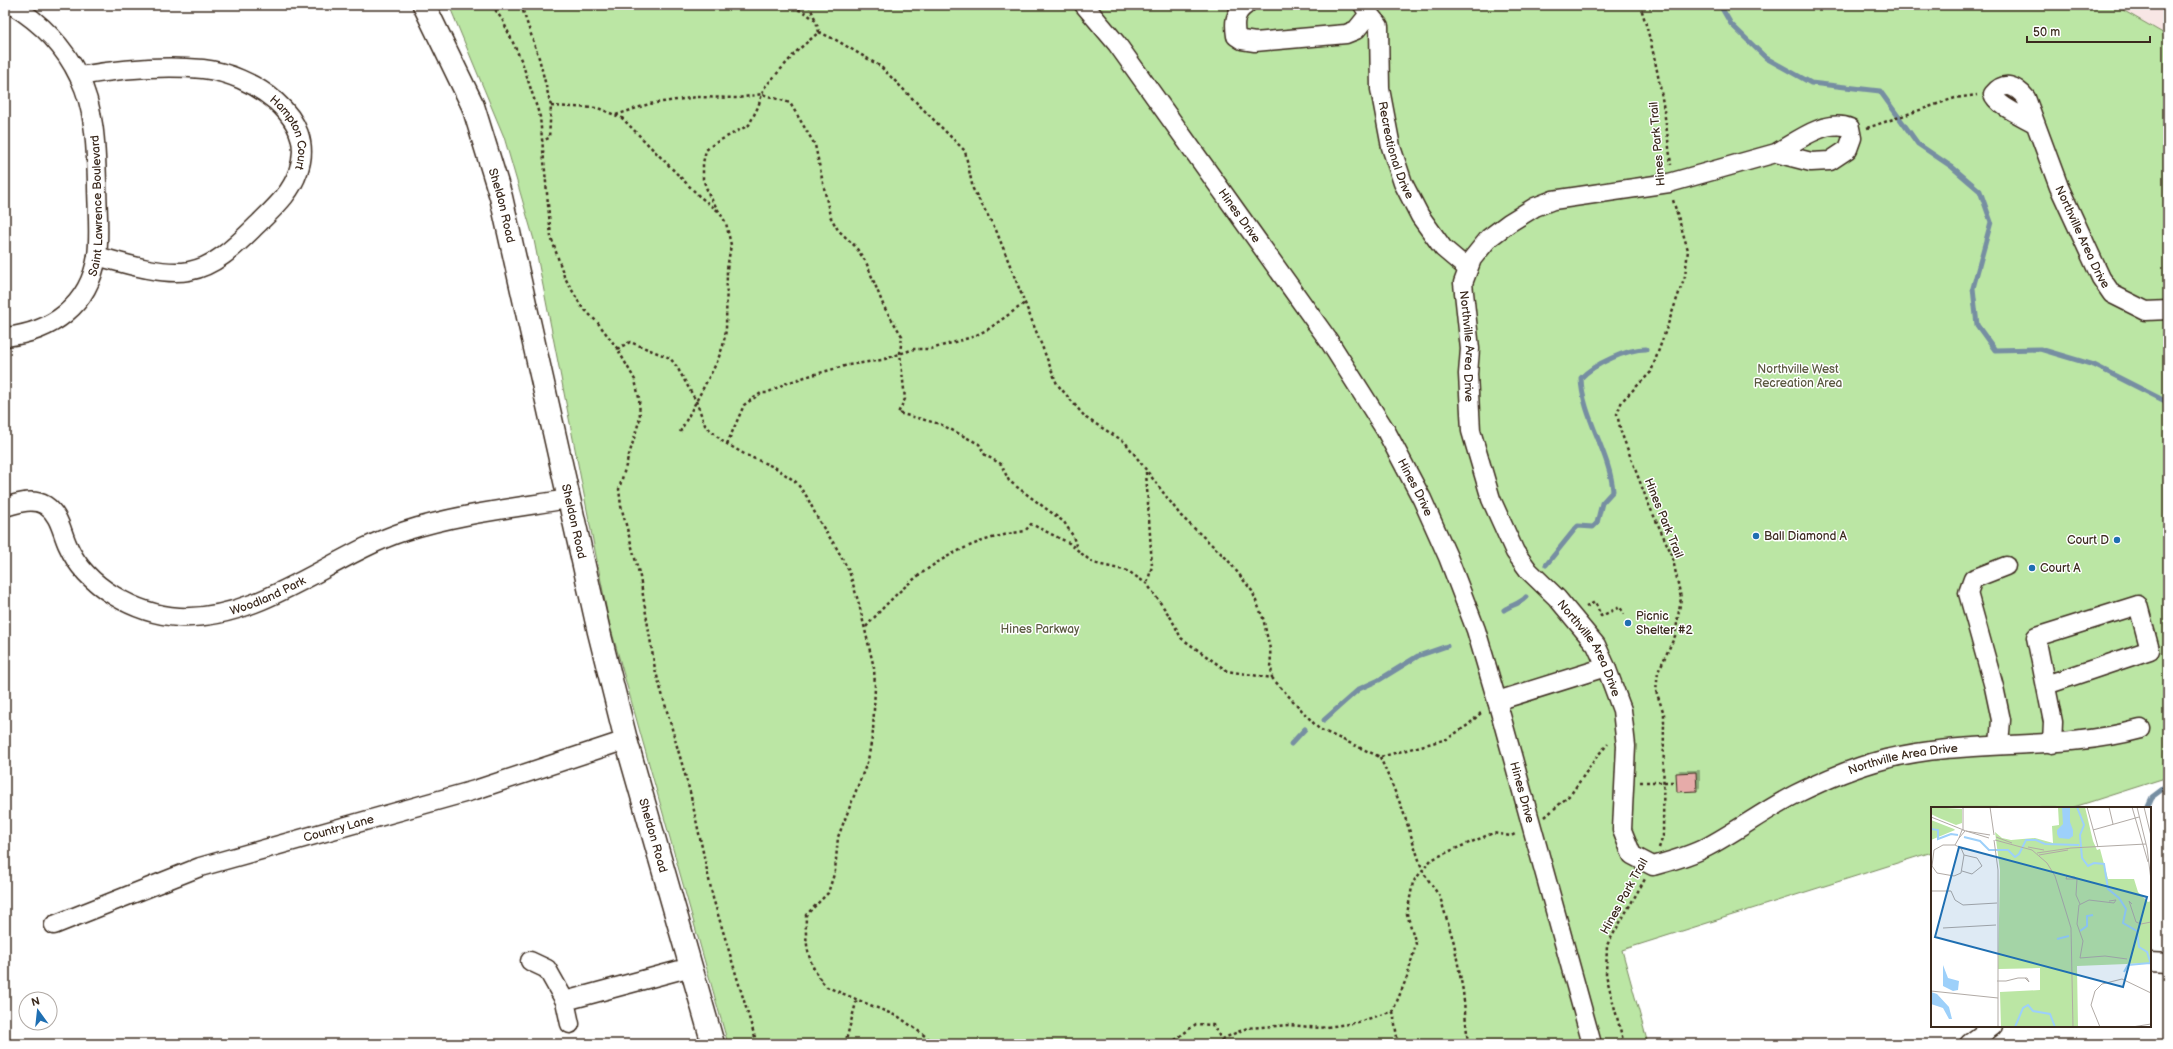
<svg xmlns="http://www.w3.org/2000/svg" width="2173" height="1049" font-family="'Balsamiq Sans',sans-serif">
<defs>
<filter id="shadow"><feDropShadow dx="3.5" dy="-3.5" stdDeviation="0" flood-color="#0004"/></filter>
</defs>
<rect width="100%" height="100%" fill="#fff"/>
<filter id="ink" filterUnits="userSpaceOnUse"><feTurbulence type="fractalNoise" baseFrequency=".025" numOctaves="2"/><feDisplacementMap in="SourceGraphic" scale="8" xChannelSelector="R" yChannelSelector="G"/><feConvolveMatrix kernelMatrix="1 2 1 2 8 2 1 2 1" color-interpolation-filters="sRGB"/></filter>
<g filter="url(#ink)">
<polygon fill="#f8e6e5" points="2114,5 2168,5 2168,36"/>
<polygon fill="#bbe6a4" stroke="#7b8861" points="449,5 2114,5 2168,36 2168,777 2071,808 1932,808 1932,852 1622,950 1648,1044 728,1044 609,622 534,240 504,137"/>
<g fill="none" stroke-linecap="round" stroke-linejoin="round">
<g stroke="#768ea2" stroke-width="5">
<polyline points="1720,5 1731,24 1766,58 1811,83 1880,91 1918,144 1952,167 1980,191 1991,222 1973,288 1977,325 1995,350 2040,349 2094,365 2165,401 2168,406"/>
<path d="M1546,565L1575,529L1578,526L1593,527L1597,523L1602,503L1613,491C1610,453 1582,416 1581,378C1594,364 1627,349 1646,349"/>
<path d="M1504,610C1511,605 1520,604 1526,597"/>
<polyline points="1324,720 1359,689 1379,680 1418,656 1447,646"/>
<polyline points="1291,744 1305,729"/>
<polyline points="2147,808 2152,797 2168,785"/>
</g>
</g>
<polygon fill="#e6aba9" stroke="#3b2a1e" filter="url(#shadow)" points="1696,772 1697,791 1677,792 1676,773"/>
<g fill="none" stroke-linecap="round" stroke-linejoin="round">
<g stroke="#3b2a1e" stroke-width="21">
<g id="minor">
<path id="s1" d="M1084,5L1117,44L1329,341L1386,431L1422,499L1448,557L1476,630L1497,701L1592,1044"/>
<path d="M1246,5C1234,13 1234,23 1236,36L1242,40L1255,42L1346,34L1356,30L1369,14L1363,5"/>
<path id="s2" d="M1369,14L1379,26L1380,89L1391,147L1403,183L1420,216L1443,248L1468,269"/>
<path id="s3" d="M79,76C120,69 161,65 203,69C250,74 319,116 298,172C291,193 275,207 260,222C239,242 218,266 189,271C163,276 122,263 97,256"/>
<path id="s4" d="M2034,123C2024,117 1996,105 1993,94C2005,80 2016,86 2026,98L2059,187L2101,278L2112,294L2146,311L2168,310"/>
<path id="s5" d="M1776,153C1797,141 1826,118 1850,128L1852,138L1848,149L1830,161L1811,162L1776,153L1669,183L1553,200L1535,207L1509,223L1489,238L1472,259L1463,283L1470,349L1468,374L1471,431L1491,499L1515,552L1529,571L1557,598L1596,645L1606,667L1622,710L1626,746L1622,830L1632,855L1653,866C1671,861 1690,856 1707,847C1737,831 1765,810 1796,794C1824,780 1855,767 1886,759C1970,738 2057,752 2141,729"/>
<path id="s6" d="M5,337C52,332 89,306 97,256C100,233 97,207 97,183C96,148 95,108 79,77C65,47 40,22 12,5"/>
<path id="s7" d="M5,507C18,503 33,498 45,505C60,515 61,531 68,546C86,587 136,614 179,617C261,621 331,555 405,531C458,514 514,508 568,499"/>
<polyline points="2046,685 2150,650 2138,605 2036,637 2053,722 2052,744"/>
<polyline points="1497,701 1606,667"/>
<polyline points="1999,745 2001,720 1994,687 1968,593 1973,579 2006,566"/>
<path id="s8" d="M54,925L200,867L475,790L626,740"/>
<polyline points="530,961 547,969 565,1001"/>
<polyline points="2150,962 2168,963"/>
<polyline points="570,1024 565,1001 691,967"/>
<polyline points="1969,1044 1993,1026"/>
</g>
</g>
<g stroke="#3b2a1e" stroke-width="25">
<g id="major">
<path id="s9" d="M424,5L473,106L501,197L599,632L626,740L713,1044"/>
</g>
</g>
<g stroke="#3b2a1e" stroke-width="2.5" stroke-dasharray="3 3" stroke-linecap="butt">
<polyline points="492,5 503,21 522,62 540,117 551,237 564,276 581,306 598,323 617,348 635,380 639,398 640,418 619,489 621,506 640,577 655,669 690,792 713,898 757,1044"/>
<polyline points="521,5 539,58 551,106 549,138 542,141"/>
<polyline points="809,5 816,21"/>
<path d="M1640,5C1657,57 1665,111 1671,165"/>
<polyline points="819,32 836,40 880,66 965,151 973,189 996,230 1057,384 1086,418 1125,442 1181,516 1227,559 1252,591 1263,618 1270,649 1272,678"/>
<polyline points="551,106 598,108 622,118 699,196 718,211"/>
<polyline points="616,115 649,104 697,97 738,98 762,94 790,103 815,145 830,216 838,230 855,246 866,262 884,307 902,336 900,353 905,399 898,413 940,424 979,444 985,455 1001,464 1009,481 1064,522 1073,536 1077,549"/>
<polyline points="1867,128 1955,98 1977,95"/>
<path d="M617,349L630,342L670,358L677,367L696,401L705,425L722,441L746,455L776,468L796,482L807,497L819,521L836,547L849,571L859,604L874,668L875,687L873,732L868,760L838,837L835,871L828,893L806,915C805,942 807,967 827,987L899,1017L936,1044"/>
<polyline points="680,432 717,362 723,346 726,330 727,269 731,245 726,223 709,195 703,179 703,163 706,150 715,143 749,125 758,107 764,88 798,50 819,32 816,21 803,11 779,5"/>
<polyline points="727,444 744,405 761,393 767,393 784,384 805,377 848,365 882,360 914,349 931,349 972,337 987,330 1025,303"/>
<polyline points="1146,472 1152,566 1147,584"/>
<polyline points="1586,607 1595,602 1601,616 1620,607 1624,614"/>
<path d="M866,627C910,575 956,541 1025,531L1031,524L1069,543L1093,563L1128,571L1147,584L1171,618L1181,638L1227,671L1272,678L1319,729L1380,757L1447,739L1468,725L1483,711"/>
<polyline points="1380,757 1402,808 1423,872 1440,897 1454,943 1463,991 1468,1044"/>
<polyline points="1640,782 1677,782"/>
<polyline points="1545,817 1571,794 1598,755 1608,744"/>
<polyline points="1659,848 1663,836 1664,714 1656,691 1658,672 1675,636 1681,598 1672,555 1648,503 1621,432 1617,414 1622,401 1651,372 1685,276 1688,250 1673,200"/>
<polyline points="1393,1011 1398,1044"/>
<polyline points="1222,1039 1247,1028 1290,1025 1320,1028 1355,1023 1393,1011 1407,977 1416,944 1407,914 1413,882 1431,860 1450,851 1493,833 1511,836 1517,833"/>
<polyline points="845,1044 857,999"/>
<polyline points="1170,1044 1196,1024 1213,1025 1224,1044"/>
<polyline points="1624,1044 1606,975 1607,945 1645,879"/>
</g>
<use href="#minor" stroke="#fff" stroke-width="18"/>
<use href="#major" stroke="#fff" stroke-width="22"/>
</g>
</g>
<g fill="#1f6fb2" stroke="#fff" stroke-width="1.5">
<circle cx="1756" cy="536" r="4"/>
<circle cx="2117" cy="540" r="4"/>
<circle cx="2032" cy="568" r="4"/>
<circle cx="1628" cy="623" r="4"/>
</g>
<g text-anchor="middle" stroke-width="3" stroke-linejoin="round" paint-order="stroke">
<g font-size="12" fill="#3b2a1e" stroke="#fff">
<text dy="4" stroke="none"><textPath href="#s3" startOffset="241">Hampton Court</textPath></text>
<text transform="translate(1657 144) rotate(-95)" y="4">Hines Park Trail</text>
<text dy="4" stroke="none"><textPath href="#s2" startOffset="142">Recreational Drive</textPath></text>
<text dy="4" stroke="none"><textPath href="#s6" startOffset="183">Saint Lawrence Boulevard</textPath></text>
<text dy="4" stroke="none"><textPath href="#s9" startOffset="216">Sheldon Road</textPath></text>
<text dy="4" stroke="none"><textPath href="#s1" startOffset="262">Hines Drive</textPath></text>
<text dy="4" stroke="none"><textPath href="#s4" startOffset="241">Northville Area Drive</textPath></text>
<text dy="4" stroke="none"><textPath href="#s5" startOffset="599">Northville Area Drive</textPath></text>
<text dy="4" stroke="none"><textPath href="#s1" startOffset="586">Hines Drive</textPath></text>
<text transform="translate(1664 518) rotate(68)" y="4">Hines Park Trail</text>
<text dy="4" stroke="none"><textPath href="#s9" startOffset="540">Sheldon Road</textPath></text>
<text dy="4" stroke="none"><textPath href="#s7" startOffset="319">Woodland Park</textPath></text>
<text dy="4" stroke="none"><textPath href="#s5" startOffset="936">Northville Area Drive</textPath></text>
<text dy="4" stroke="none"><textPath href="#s5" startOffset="1452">Northville Area Drive</textPath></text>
<text dy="4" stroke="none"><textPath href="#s1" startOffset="910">Hines Drive</textPath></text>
<text dy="4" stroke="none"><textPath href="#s8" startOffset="301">Country Lane</textPath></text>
<text dy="4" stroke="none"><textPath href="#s9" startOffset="864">Sheldon Road</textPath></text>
<text transform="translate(1624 896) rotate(-61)" y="4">Hines Park Trail</text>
</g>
<g font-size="12" fill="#5b5940" stroke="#fff">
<text x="1798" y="373">Northville West<tspan x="1798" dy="14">Recreation Area</tspan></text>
<text x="1040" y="633">Hines Parkway</text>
</g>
<g font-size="12" fill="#3b2a1e" stroke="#fff" text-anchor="start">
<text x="1764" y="540">Ball Diamond A</text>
<text x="2109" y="544" text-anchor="end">Court D</text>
<text x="2040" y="572">Court A</text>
<text x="1636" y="620">Picnic<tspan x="1636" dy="14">Shelter #2</tspan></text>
</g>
</g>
<g transform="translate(1931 807)">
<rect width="220" height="220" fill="#fff"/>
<path d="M0,0L31,2V16L25,18L8,11L0,7ZM127,0H154L162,34L166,43L169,42L177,72H203L207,85L217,95L220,94V156L146,159L147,220H70L69,185L109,183V161L67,162L69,63L64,25L71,31L80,33L104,31L122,36L121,19L128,18ZM0,13L23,22L24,23L0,33Z" fill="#bbe6a4"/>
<path d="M131,0H139V15L142,23V29L138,32L128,31L126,27V23L132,17ZM12,158L17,171L28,174L27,183L22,184L12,179ZM0,185L6,187L18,200L21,212H18L12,201L0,197Z" fill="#9dd0fa"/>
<path fill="none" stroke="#9dd0fa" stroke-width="2" d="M146,0L153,18L149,28L151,51L157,59L163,56L173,57L177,82L188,91L195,102L192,116L206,124L208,140L216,145L220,157M0,22L7,23V32L20,27L27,28M33,30L49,34L58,43H77L84,50L88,47L95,33H105L114,37L148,38M149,124L156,119V109L162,108M126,132L138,129M193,165L197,158L219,156M84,220L92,201L97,198L102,204L119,207L124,220"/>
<path fill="none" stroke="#b1aaa5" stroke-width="1" d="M32,0V24M59,0L63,28M156,0L167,40M178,0L182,17M201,0L217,55M206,0L216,41L220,73M213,0L220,29M0,10L35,24L59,28M31,23L28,31L34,24M162,23L208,10M35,24L58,31M65,30L81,36M63,33L67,63V220M64,33L101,43L116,56L124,69L140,121L142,220M24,38L30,41L33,48L30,66L23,69L6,66L1,59L3,43L12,38H24L28,31M97,40L113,43M106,46L140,41L215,37M108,48L137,43M31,64L41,67L51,59L46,51L33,48M136,69L144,70L146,72H135ZM146,72L145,88L149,97M0,84H20L24,93L32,98L66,96M178,94L185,93L183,96L158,93L148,98L146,117L152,134L149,151L174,149L196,152M201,97L198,94L205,115L210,117L220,115M12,121L65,118M66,174H75L87,171H96L98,175L94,171M0,184L67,191M169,220L160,198L164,184L171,177L191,172L220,186M201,220L220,217"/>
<path fill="#1f6fb2" fill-opacity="0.15" stroke="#1f6fb2" stroke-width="2" d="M28,40L216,90L192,180L4,130Z"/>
<rect width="220" height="220" fill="none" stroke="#3b2a1e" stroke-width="2"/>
</g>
<rect width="2173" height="1049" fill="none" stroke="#fff" stroke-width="20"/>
<rect x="10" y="10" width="2153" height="1029" fill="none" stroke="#3b2a1e" stroke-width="1.5" filter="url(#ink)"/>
<g transform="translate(38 1011) rotate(345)"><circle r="19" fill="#ffffff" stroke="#b1aaa5"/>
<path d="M0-3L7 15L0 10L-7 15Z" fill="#1f6fb2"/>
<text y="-6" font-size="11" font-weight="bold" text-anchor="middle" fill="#3b2a1e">N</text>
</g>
<path d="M2027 36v6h123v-6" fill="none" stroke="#3b2a1e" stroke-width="2"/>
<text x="2033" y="36" font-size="12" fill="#3b2a1e" stroke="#ffffff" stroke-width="3" paint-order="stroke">50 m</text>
</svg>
